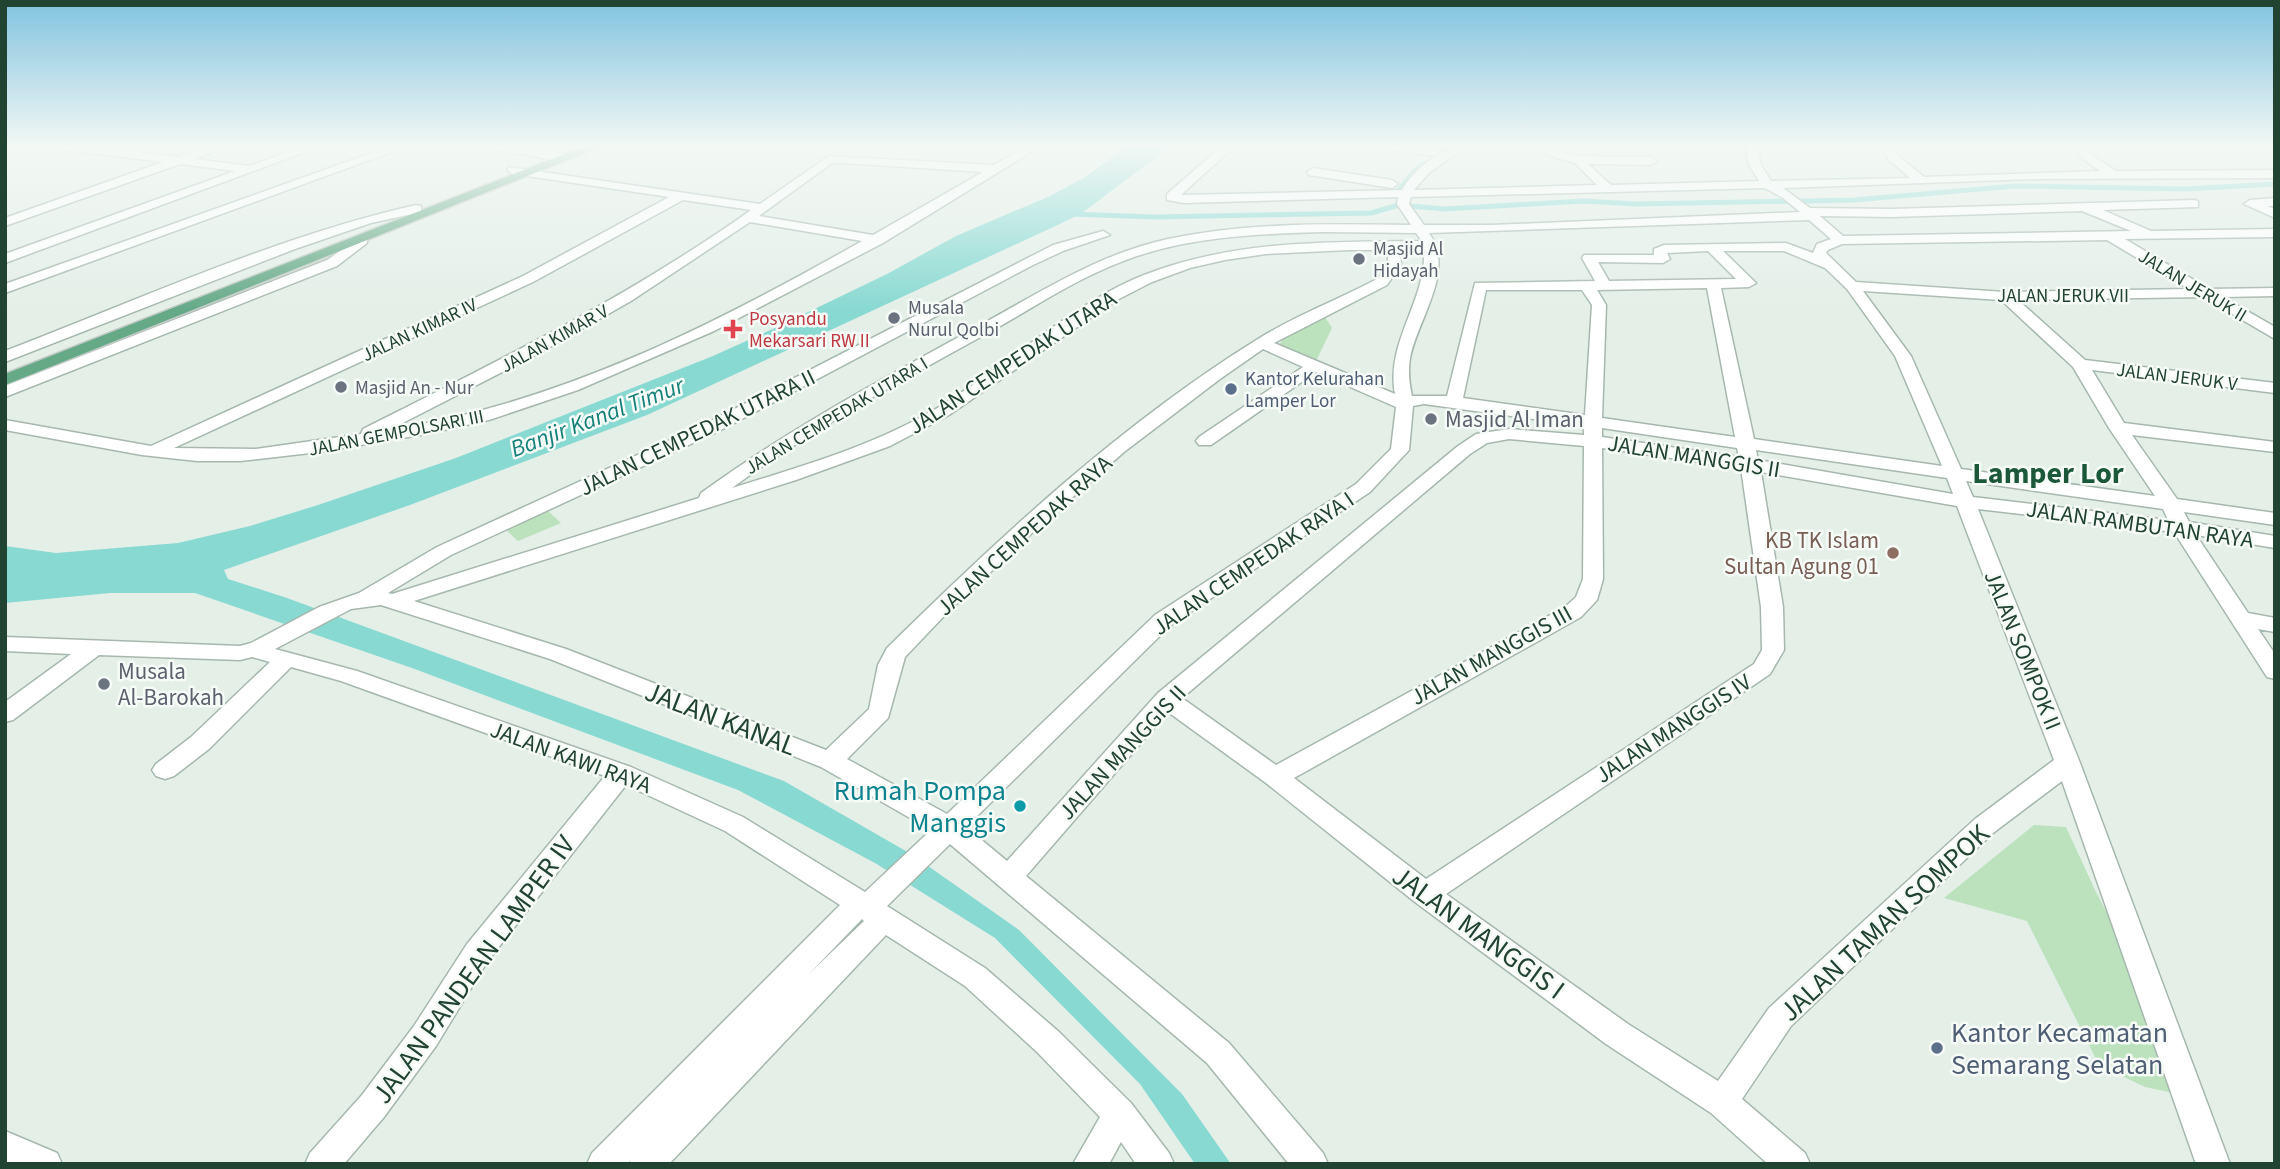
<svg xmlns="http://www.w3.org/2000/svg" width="2280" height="1169" font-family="'Source Sans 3',sans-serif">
<rect width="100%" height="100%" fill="#e4efe8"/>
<g fill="#bbe2bd">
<polygon points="1325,317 1332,328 1316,361 1280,344 1285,334"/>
<polygon points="547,510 561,523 518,541 504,528"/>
<polygon points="2034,825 2066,827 2095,890 2203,1099 2145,1087 2099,1065 2027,921 1944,898"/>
</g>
<polygon fill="#88d9d2" points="1127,146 1171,146 1082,213 1064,222 647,415 410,505 224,570 228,579 287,598 784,781 911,854 1019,930 1182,1094 1231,1164 1195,1164 1140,1084 995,938 875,863 738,790 412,668 195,593 110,593 5,603 5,546 56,553 178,543 250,526 318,505 456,458 713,356 775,328 887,274 956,236 1050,196 1087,176"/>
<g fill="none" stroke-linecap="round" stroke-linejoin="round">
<g stroke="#88d9d2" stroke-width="5">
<polyline points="1398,191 1414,171 1452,146"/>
<polyline points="1069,214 1155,217 1371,213 1399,205 1445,209 1583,201 1636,204 1854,200 2015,186 2186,189 2275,184"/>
</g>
<g stroke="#a6b8ae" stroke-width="3">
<g id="minor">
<polygon points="51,146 86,146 178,157 210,146 227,146 195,159 249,166 304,146 321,146 5,263 5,254 235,171 180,164 5,226 5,218 163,162 57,149"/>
<polygon points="391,146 408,146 5,293 5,284"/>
<polygon points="488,146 515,146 564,154 570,158 564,162 494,149"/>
<path d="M1027,146H1041L883,243L714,331L578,390L489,420L426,434L319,452L240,461H197L142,455L5,430V420L151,446L523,276L669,197L513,174L507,170L509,167L760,204L829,156L994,165ZM832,163H842L983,172L873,235L759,216ZM683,200L751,210C629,297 496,362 363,429L361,434L256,449L174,448L533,282ZM750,222L862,241C714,325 558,404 389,430L545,350L631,301Z"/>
<path d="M1222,146H1235L1181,195L1402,190C1414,169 1442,146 1467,146L1429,173L1414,190L1597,185L1575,163L1547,155L1548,146H1560L1558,152L1579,156L1651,157L1657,161L1651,165L1588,164L1611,185L1759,181L1749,165L1745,146H1757L1761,165L1771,181L1910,178L1887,158L1883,146H1895L1897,155L1924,177L2100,171L2082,158L2073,146H2085L2090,154L2116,171L2275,170V178L2037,179L1783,188L1810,208L1892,209L2194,200L2198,201V207L2103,210L2151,231L2275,229V237L2125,239L2209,289L2275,288V296L2223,297L2275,327V339L2203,297L2018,300L2085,360L2275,383V393L2092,370L2124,423L2275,442V452L2132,435L2177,499L2275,513V525L2184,512L2189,522L2275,536V548L2196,535L2248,613L2275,618V632L2258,629L2275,654V679L2267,677L2174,532L1978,509L2080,763L2230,1164H2196L2062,781L1993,833L1791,1026L1742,1099L1805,1153L1810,1164H1768L1711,1113L1606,1044L1415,902L1266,783L1168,712L1026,876L1229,1043L1323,1153L1328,1164H1289L1207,1063L950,844L887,906L985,968L1059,1032L1131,1103L1169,1153L1174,1164H1136L1121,1142L1109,1164H1073L1100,1117L1037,1052L965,986L886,935L669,1164H629L631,1160L627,1164H587L592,1153L840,905L725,831L626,785L487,962L436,1046L384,1117L344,1164H305L310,1153L362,1095L414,1026L467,944L605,776L341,681L291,667L209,749L174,776L165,779L156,776L152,770L156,764L191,737L270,662L252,657L240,660L99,655L13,720L5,722V702L71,654L5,651V637L240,646L251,643L319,607L359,593L437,547L707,423L1053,245L1103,231L1110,235L1063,251L1031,266L719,431L451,555L388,593L392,594L699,498L701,493C789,429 882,379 977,327C1039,293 1098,254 1168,239C1248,222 1330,224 1411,225L1397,204L1398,197L1184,203L1167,200V194ZM1765,188L1783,198L1800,212L1492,225H1424L1409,204L1411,197ZM2082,211L2131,231L1843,236L1820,216L1892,217ZM1809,220L1831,239L1817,244L1813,253L1786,243L1664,245L1654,249V255H1584L1582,258L1595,281L1475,283L1447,396H1412C1409,383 1408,371 1410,358C1418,318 1456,271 1429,233ZM1324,232L1416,233L1422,241C1328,242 1233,240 1144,275C1075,302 1005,367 939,407C876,445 803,466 732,488C812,429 899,382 986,334C1032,309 1076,278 1126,260C1189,236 1258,234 1324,232ZM2107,240L2189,289L2005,292L1856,282L1826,253L1828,250L1842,244ZM1400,249H1424C1427,301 1385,342 1395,394L1274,343L1387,285L1401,265ZM1349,250H1386C1391,262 1386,270 1377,279C1338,300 1296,315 1258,339C1121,424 1002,535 887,648L878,665L869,709L826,750L566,649L414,601L796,480L890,446L949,415L1115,301L1152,282L1190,268L1225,260L1266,254ZM1708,251L1736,279L1609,281L1598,262L1663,263L1670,259L1667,253ZM1723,251H1784L1825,268L1847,289L1895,356L1942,466L1754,439L1721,288L1749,287L1756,283ZM1707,288L1735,437L1602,418L1606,305L1597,290ZM1486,290H1582L1592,305L1585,415L1463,398ZM1863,291L2001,300L2073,367L2109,428L2155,496L1961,469L1911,356ZM1263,349L1303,367L1199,437L1196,441L1199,445H1211L1316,372L1396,407L1391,449L1356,484L1155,615L947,814L847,759L888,718L905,657L945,615L1033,532L1124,452L1220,379ZM1424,404L1584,426V435L1509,429L1476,434L1458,446L1158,693L1007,861L966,827L1171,625L1370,492L1409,450L1413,406ZM1602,428L1737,448L1739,457L1602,437ZM1509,439L1584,446L1583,579L1576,597L1565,607L1276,765L1182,698L1470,454L1487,443ZM1602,448L1741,468L1761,607L1762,650L1754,664L1426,879L1294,778L1581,617L1597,600L1603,579ZM1756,450L1947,478L1953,494L1758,460ZM1761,472L1957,506L2054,760L1975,819L1769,1008L1718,1081L1628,1024L1446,894L1770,674L1784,650L1783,607ZM1966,481L2163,509L2168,520L1973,497ZM381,605L550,659L821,767L931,830L865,892L743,817L631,767L357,671L275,649L351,609ZM862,919L864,921L809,974Z"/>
<polygon points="1380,146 1410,146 1440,153 1434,156 1386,149"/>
<polygon points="1313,168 1392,180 1398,184 1392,188 1309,175 1307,172"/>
<polygon points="2275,198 2275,206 2267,206 2275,209 2275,218 2244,204 2250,200"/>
<path d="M416,205L421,206V212L371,223L295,249L5,362V351C138,300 278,236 416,205Z"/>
<polygon points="362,236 367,237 367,243 337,266 5,397 5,386 327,260"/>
<polygon points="5,1131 57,1153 62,1164 5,1163"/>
</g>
</g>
<g stroke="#c1cac6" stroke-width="3">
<polygon id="major" points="585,146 602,146 5,385 5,374"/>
</g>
<use href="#minor" fill="#fff" fill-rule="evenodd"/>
<use href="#major" fill="#65a987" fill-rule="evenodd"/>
</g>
<linearGradient id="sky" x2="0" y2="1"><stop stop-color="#81c3df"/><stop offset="0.47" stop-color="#f3f8f5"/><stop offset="1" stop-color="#f3f8f5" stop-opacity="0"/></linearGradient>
<rect width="2280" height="310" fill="url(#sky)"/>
<g fill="#6b7280" stroke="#f6fbf7" stroke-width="2.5">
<circle cx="1359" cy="259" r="7"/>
<circle cx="894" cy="318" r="7"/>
<circle cx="341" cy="387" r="7"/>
<circle cx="1431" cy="419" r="7"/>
<circle cx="104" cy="684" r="7"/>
</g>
<path fill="#e0444e" stroke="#f6fbf7" stroke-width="2.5" d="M729.5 318.5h7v7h7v7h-7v7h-7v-7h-7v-7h7z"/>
<g fill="#5c6f8a" stroke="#f6fbf7" stroke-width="2.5">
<circle cx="1231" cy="389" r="7"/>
<circle cx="1937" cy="1048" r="7"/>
</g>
<circle fill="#8d6e63" stroke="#f6fbf7" stroke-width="2.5" cx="1893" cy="553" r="7"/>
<circle fill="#0f9aa8" stroke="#f6fbf7" stroke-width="2.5" cx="1020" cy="806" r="7"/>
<g text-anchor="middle" stroke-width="5" stroke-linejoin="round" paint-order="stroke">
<g font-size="19" fill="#5b616d" stroke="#f6fbf7" text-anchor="start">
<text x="1373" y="255">Masjid Al<tspan x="1373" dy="22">Hidayah</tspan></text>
<text x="908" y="314">Musala<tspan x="908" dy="22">Nurul Qolbi</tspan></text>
<text x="355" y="394">Masjid An - Nur</text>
</g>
<g font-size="19" fill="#214332" stroke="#f6fbf7">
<text transform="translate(2193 285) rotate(31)" y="7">JALAN JERUK II</text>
<text x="2063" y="302">JALAN JERUK VII</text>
<text transform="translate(419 329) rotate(-25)" y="7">JALAN KIMAR IV</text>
<text transform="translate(554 338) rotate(-29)" y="7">JALAN KIMAR V</text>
<text transform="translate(2177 376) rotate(7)" y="7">JALAN JERUK V</text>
<text transform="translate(836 415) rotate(-31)" y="7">JALAN CEMPEDAK UTARA I</text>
<text transform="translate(396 432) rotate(-11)" y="7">JALAN GEMPOLSARI III</text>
</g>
<g font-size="19" fill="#be3a42" stroke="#f6fbf7" text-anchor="start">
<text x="749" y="325">Posyandu<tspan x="749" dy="22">Mekarsari RW II</tspan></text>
</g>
<g font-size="19" fill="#4e5e75" stroke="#f6fbf7" text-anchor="start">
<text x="1245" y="385">Kantor Kelurahan<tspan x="1245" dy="22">Lamper Lor</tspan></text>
</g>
<g font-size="23" fill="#214332" stroke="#f6fbf7">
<text transform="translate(1012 362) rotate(-33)" y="8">JALAN CEMPEDAK UTARA</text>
<text transform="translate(697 432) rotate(-26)" y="8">JALAN CEMPEDAK UTARA II</text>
<text transform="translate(1694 456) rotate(9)" y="8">JALAN MANGGIS II</text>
<text transform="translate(2140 524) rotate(8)" y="8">JALAN RAMBUTAN RAYA</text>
<text transform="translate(1024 535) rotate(-42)" y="8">JALAN CEMPEDAK RAYA</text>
<text transform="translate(1253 563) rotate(-34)" y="8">JALAN CEMPEDAK RAYA I</text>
<text transform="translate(2023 650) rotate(68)" y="8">JALAN SOMPOK II</text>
<text transform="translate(1491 655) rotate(-29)" y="8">JALAN MANGGIS III</text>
<text transform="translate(1673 728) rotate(-33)" y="8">JALAN MANGGIS IV</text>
<text transform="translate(1122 752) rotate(-47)" y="8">JALAN MANGGIS II</text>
<text transform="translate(571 757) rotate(20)" y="8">JALAN KAWI RAYA</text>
</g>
<g font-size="23" fill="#5b616d" stroke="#f6fbf7" text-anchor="start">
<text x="1445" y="427">Masjid Al Iman</text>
<text x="118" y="679">Musala<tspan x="118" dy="26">Al-Barokah</tspan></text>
</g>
<g font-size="23" fill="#785e54" stroke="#f6fbf7" text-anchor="end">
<text x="1879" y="548">KB TK Islam<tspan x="1879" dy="26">Sultan Agung 01</tspan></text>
</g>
<g font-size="24" font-style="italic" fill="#148079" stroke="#f6fbf7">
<text transform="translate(597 417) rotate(-21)" y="8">Banjir Kanal Timur</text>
</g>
<g font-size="28" fill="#214332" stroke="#f6fbf7">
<text transform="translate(721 718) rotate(21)" y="10">JALAN KANAL</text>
<text transform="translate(1884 922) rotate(-43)" y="10">JALAN TAMAN SOMPOK</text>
<text transform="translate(1479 932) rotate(36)" y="10">JALAN MANGGIS I</text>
<text transform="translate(473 969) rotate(-54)" y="10">JALAN PANDEAN LAMPER IV</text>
</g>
<g font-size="28" fill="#0d838f" stroke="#f6fbf7" text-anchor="end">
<text x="1006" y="800">Rumah Pompa<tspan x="1006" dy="32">Manggis</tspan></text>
</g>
<g font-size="28" fill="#4e5e75" stroke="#f6fbf7" text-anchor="start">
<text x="1951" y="1042">Kantor Kecamatan<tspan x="1951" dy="32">Semarang Selatan</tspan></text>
</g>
<g font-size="30" font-weight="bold" fill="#1b583a" stroke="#f6fbf7">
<text x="2048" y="483">Lamper Lor</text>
</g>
</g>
<rect width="2280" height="1169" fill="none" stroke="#214332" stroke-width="14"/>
</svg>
